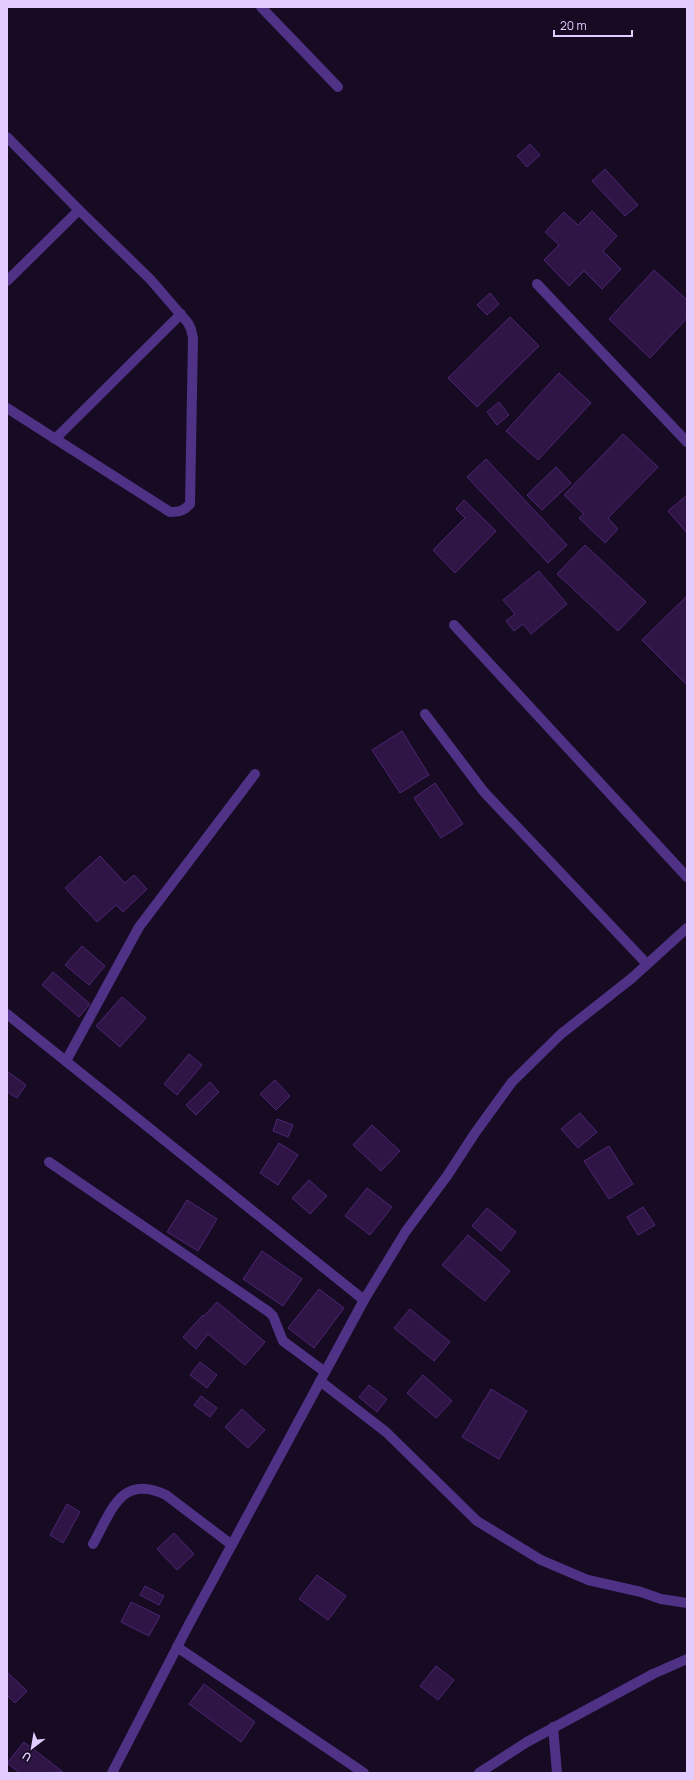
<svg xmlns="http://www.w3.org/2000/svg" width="694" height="1780" font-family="Manrope,sans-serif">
<rect width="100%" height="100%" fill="#160b22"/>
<g fill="#2e1545" stroke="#4d2574">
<polygon points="530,144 540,155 527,167 517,156"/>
<polygon points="605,169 638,205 625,216 592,181"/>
<polygon points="592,211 617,236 603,251 621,269 602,289 584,271 569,286 544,260 559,245 545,232 564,212 578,225"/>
<polygon points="654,270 687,300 687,318 650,358 609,319"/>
<polygon points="490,293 499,304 487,315 477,305"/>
<polygon points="510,317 539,346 477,407 448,378"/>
<polygon points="559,373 591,403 538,460 506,431"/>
<polygon points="499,402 509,415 497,425 487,412"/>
<polygon points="623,434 658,467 608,518 618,529 605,543 579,518 584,514 564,495"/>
<polygon points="486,459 567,545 548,563 467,477"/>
<polygon points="556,467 571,483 542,510 527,495"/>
<polygon points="687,495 687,533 668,511"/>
<polygon points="464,500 496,531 455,573 433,550 465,518 456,509"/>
<polygon points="585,545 646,602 618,631 557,574"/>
<polygon points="539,571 567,604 531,634 523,624 514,631 506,621 515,614 503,600"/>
<polygon points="687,596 687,685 642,640"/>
<polygon points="402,731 429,775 400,793 372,750"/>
<polygon points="435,783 463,824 441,838 414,798"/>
<polygon points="100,856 125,883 134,875 147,889 123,912 116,905 97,922 65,888"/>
<polygon points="82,946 105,966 89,985 65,965"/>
<polygon points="53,972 90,1004 79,1017 42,985"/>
<polygon points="122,997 146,1018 120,1047 96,1026"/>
<polygon points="189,1054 202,1065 177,1095 164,1084"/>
<polygon points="7,1071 26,1085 17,1098 7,1092"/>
<polygon points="275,1080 290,1096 276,1110 260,1094"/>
<polygon points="210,1082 219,1092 196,1115 186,1105"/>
<polygon points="580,1113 597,1132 578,1148 561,1129"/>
<polygon points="277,1119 293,1125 288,1137 273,1131"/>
<polygon points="372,1125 400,1151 381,1171 353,1145"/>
<polygon points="279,1143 298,1155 278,1185 260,1173"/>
<polygon points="609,1146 633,1184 609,1199 584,1161"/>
<polygon points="309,1180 327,1196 310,1214 292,1198"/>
<polygon points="367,1188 392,1207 370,1235 345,1216"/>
<polygon points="187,1200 217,1219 198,1251 167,1232"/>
<polygon points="643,1207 655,1225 638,1235 627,1217"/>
<polygon points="487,1208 516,1232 501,1251 472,1226"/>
<polygon points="468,1235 510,1271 485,1301 442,1265"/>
<polygon points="262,1251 302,1279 283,1306 243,1279"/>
<polygon points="319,1289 344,1308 314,1348 288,1328"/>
<polygon points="217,1302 265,1342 245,1365 208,1334 196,1349 183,1337 203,1315 204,1316"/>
<polygon points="410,1309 450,1342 434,1361 394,1328"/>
<polygon points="200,1362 217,1375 207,1388 190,1375"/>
<polygon points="423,1375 452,1401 436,1418 407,1393"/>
<polygon points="369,1385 387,1399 377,1412 359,1397"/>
<polygon points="491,1389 527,1411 499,1459 462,1437"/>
<polygon points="201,1396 217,1408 210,1417 194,1405"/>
<polygon points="242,1409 265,1430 248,1448 225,1427"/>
<polygon points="67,1504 80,1512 63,1543 50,1535"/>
<polygon points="174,1533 194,1554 177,1570 157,1549"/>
<polygon points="317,1575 346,1596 328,1620 299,1599"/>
<polygon points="145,1586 164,1596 159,1605 140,1595"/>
<polygon points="131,1602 160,1616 149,1636 121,1622"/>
<polygon points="436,1666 454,1680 438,1700 420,1686"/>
<polygon points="7,1672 27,1691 15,1703 7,1695"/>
<polygon points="204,1684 255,1722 241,1742 189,1704"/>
<polygon points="24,1742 63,1772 20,1773 7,1763"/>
</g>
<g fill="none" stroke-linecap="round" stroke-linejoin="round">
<g stroke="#4f3186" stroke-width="10">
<polyline points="261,7 338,87"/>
<polyline points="7,137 79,210"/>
<path d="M7,281L79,210L150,279L188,323L191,329L193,338L190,504C184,511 179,512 170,512L7,408"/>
<polyline points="537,284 687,442"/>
<polyline points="55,439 181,314"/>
<polyline points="454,625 687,877"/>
<polyline points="425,714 484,792 647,964"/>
<polyline points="7,1014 364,1300 406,1231 447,1176 475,1133 512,1082 561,1034 632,978 687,928"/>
<polyline points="66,1061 139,927 255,774"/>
<polyline points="49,1162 269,1312 273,1316 283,1341 325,1372"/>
<polyline points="320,1381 386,1432 477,1521 541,1560 588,1580 641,1592 661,1599 687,1603"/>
<path d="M93,1544C111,1512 121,1473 166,1495L232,1545"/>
<polyline points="177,1647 364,1773"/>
<polyline points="553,1727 557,1773"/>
<polyline points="112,1773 188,1626 364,1300"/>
<polyline points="479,1773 527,1742 653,1674 687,1659"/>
</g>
</g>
<rect width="694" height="1780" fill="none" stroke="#e2ccff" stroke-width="16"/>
<g transform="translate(32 1748) rotate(211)" stroke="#160b22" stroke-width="3" paint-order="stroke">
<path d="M0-3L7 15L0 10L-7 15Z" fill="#e2ccff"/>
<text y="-6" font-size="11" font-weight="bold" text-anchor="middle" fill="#e2ccff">U</text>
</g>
<path d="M554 30v6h78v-6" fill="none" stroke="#e2ccff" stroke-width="2"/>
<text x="560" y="30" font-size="12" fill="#e2ccff" stroke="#160b22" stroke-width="3" paint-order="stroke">20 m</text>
</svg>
